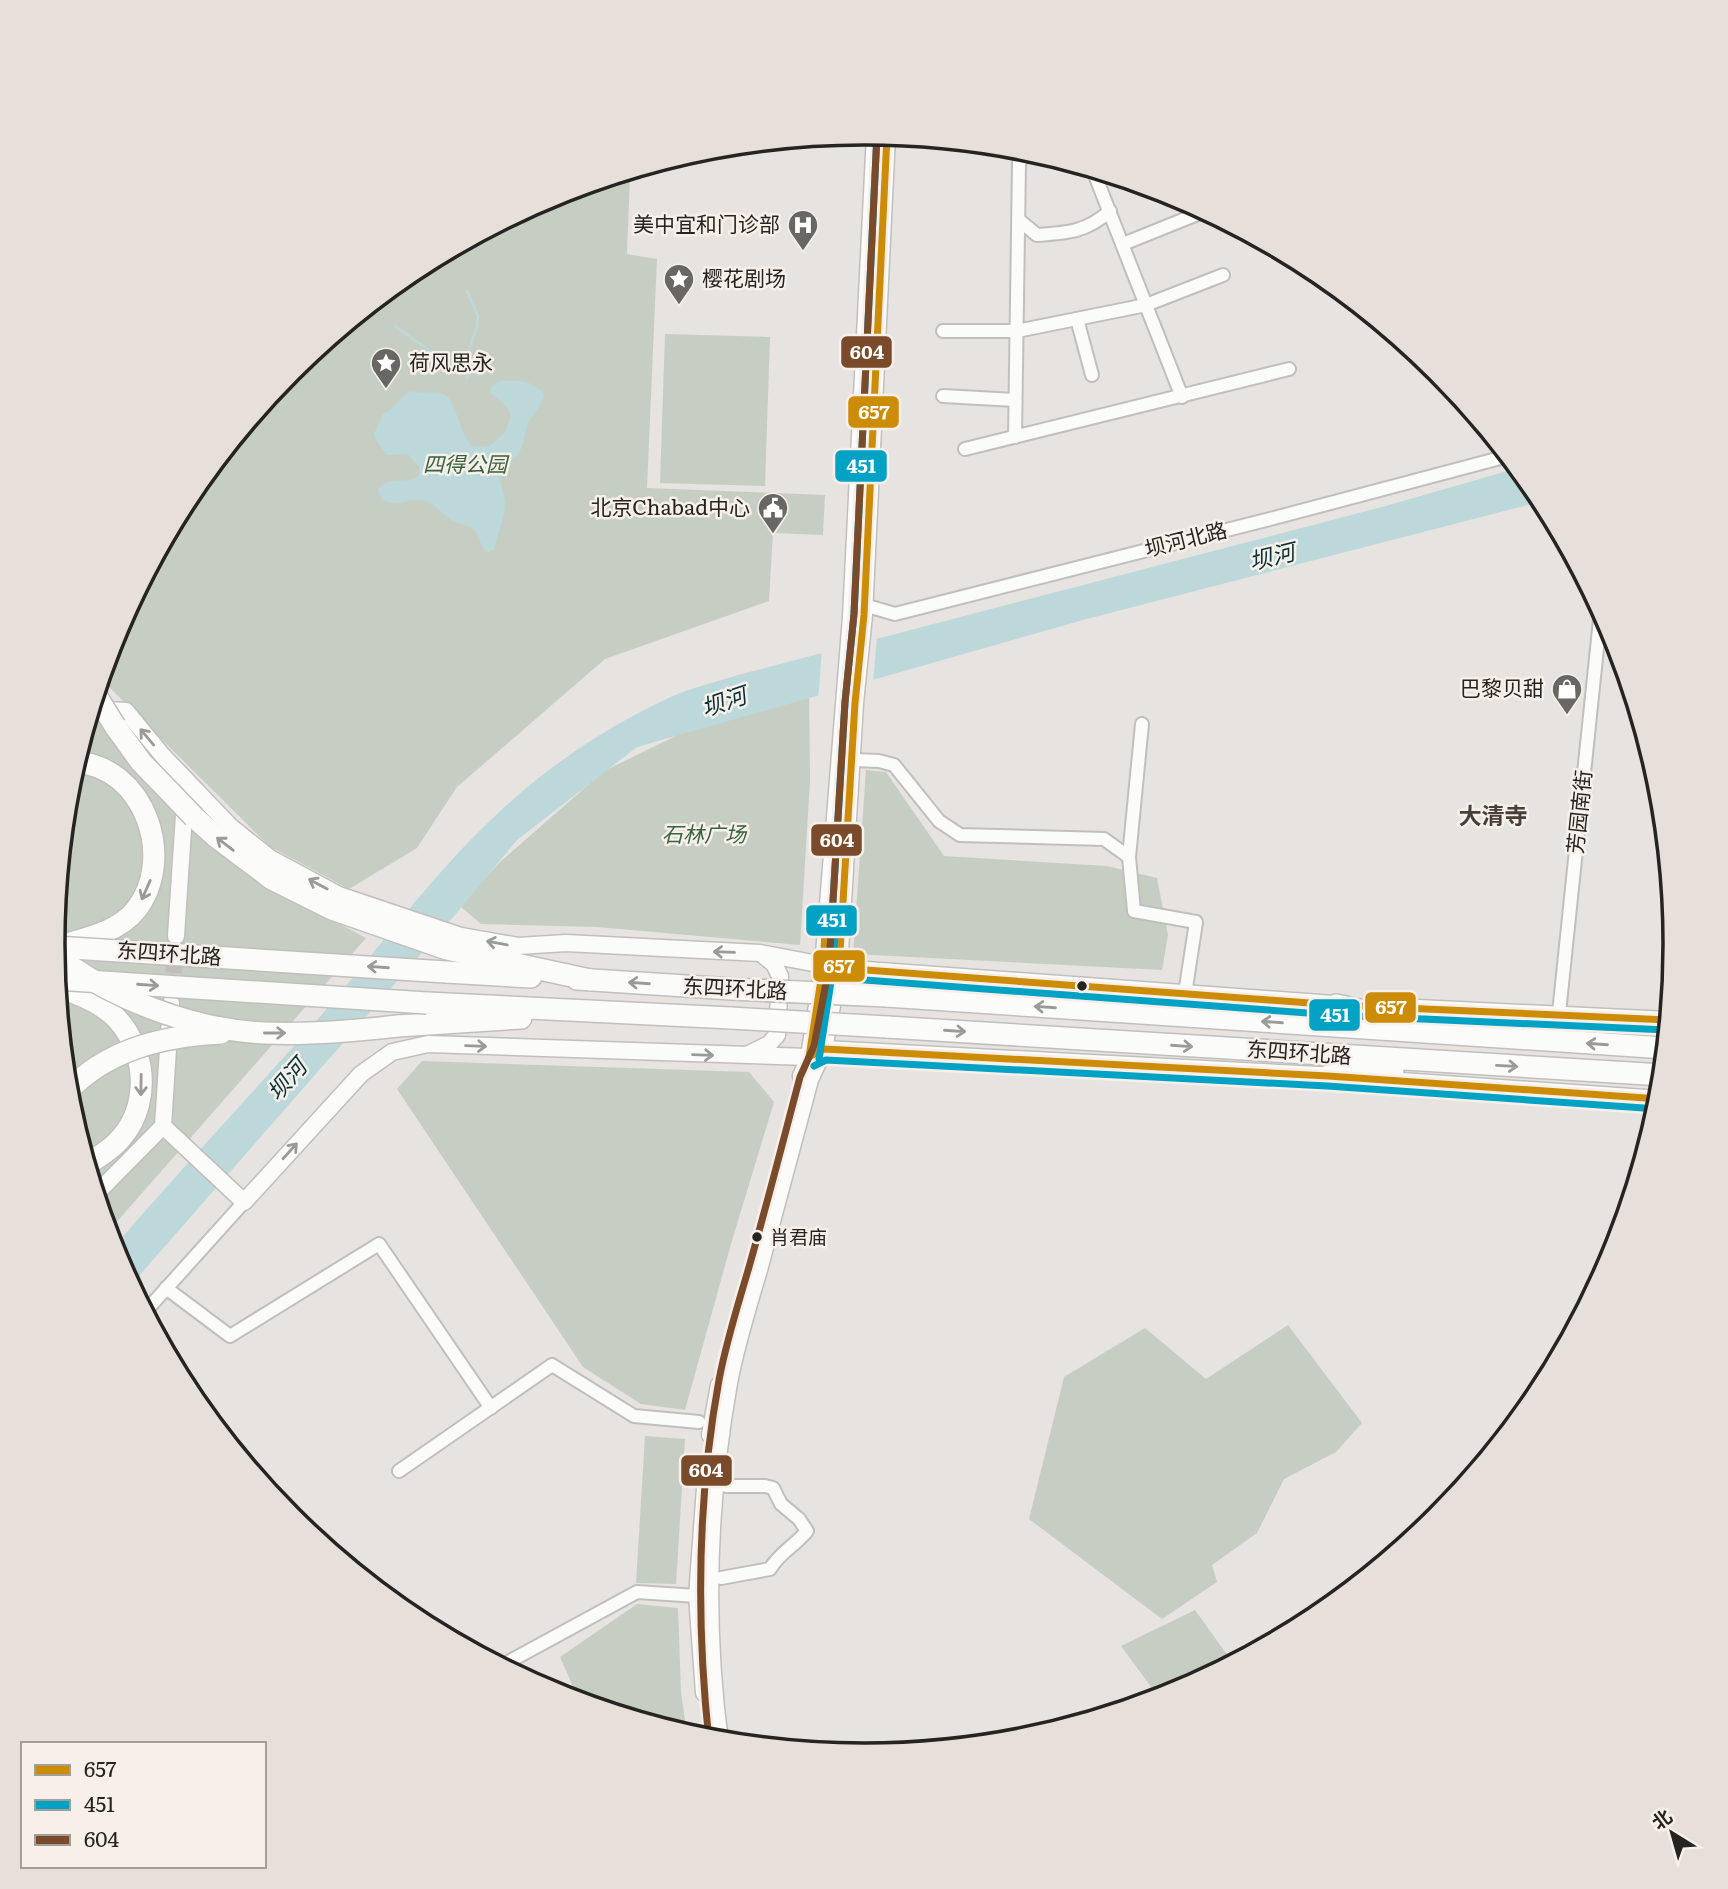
<svg xmlns="http://www.w3.org/2000/svg" width="1728" height="1889" font-family="Literata,'Noto Sans SC',serif">
<rect width="100%" height="100%" fill="#e6e3e0"/>
<g fill="#c6cec4">
<polygon points="630,175 627,254 657,259 647,488 825,495 823,535 773,533 769,601 605,659 457,787 417,848 349,889 269,846 107,685 102,674 114,634 189,493 290,370 414,270 554,195 615,176"/>
<polygon points="665,334 770,337 765,486 660,483"/>
<polygon points="809,690 810,781 800,945 597,927 481,924 460,906 501,861 604,771 692,728"/>
<polygon points="92,706 263,883 366,938 107,1233 68,1102 53,944 68,786"/>
<polygon points="866,770 886,772 944,856 1107,866 1157,878 1168,935 1162,970 853,954"/>
<polygon points="422,1061 749,1072 774,1102 731,1244 685,1410 641,1404 583,1367 397,1089"/>
<polygon points="1288,1325 1362,1423 1336,1452 1284,1479 1257,1533 1212,1565 1217,1582 1162,1619 1029,1519 1064,1377 1145,1328 1206,1379"/>
<polygon points="645,1436 685,1439 676,1584 636,1583"/>
<polygon points="637,1604 678,1608 681,1692 687,1735 580,1702 560,1657"/>
<polygon points="1195,1610 1233,1663 1174,1694 1160,1699 1121,1646"/>
</g>
<g fill="#bcd8da">
<path d="M500,381C517,380 532,380 544,394C543,405 533,413 528,423C524,433 525,445 518,454C514,460 506,462 502,469C497,480 504,490 505,501C506,514 497,537 494,550L487,552C480,546 481,541 477,533C472,525 460,525 452,520C443,515 436,504 425,501C409,496 400,509 382,500L378,490C389,473 406,487 419,475V467L408,454L387,455L377,442L374,434L383,414C394,410 400,398 410,391C421,395 433,390 443,394C457,400 458,431 472,446L488,447L504,434L511,417L508,408L490,392L491,387Z"/>
<path d="M1518,468L1543,501L1083,620L637,747L517,840L455,915L131,1285L112,1249C179,1171 249,1097 317,1020C376,953 429,878 494,817C546,767 607,726 673,696C693,687 717,682 738,675L1382,507Z"/>
</g>
<polygon fill="#e6e3e0" points="877,635 873,685 818,701 822,649"/>
<g fill="none" stroke-linecap="round" stroke-linejoin="round">
<g stroke="#bcd8da" stroke-width="2.5">
<polyline points="395,326 446,362 470,364"/>
<polyline points="467,378 471,371 468,351 477,328 478,316 467,291"/>
</g>
<polyline stroke="#c0bdba" stroke-width="16" stroke-dasharray="16 8" stroke-linecap="butt" points="172,997 175,946"/>
<g stroke="#c1bfbc" stroke-width="16">
<g id="street">
<polyline points="1093,170 1182,397"/>
<path d="M1020,221L1037,235C1068,233 1086,232 1110,211"/>
<polyline points="1123,244 1205,211"/>
<polyline points="1077,319 1092,375"/>
<polyline points="943,331 1017,331 1146,305 1223,275"/>
<polyline points="943,396 1015,400"/>
<polyline points="1015,437 1019,163 1027,150"/>
<polyline points="965,449 1289,369"/>
<polyline points="864,605 895,614 1274,518 1508,456"/>
<polyline points="853,760 879,761 894,765 939,821 960,835 1104,839 1129,857 1134,911 1196,922 1185,994"/>
<polyline points="1129,857 1142,724"/>
<polyline points="1559,1013 1601,610"/>
<polyline points="166,1288 230,1336 379,1244 491,1408"/>
<polyline points="145,1312 244,1202"/>
<polyline points="399,1471 552,1365 634,1416 699,1422"/>
<path d="M721,1578L770,1569C780,1552 795,1546 807,1531L799,1519L781,1504L773,1488L765,1486H726"/>
<polyline points="501,1666 637,1592 697,1596"/>
</g>
</g>
<g stroke="#c1bfbc" stroke-width="19">
<g id="secondary">
<polyline points="92,709 126,711 163,756 231,827 270,858 339,895 461,936 518,946 566,943 760,953 839,968 1347,1005"/>
<polyline points="176,936 185,799"/>
<polyline points="1377,1006 1668,1020"/>
<polyline points="749,1054 769,1044 777,1035 780,976 774,964 763,955"/>
<polyline points="801,1076 809,1057 823,967 851,617 875,134"/>
<polyline points="1373,1079 1660,1099"/>
<polyline points="163,1126 244,1202 361,1074 392,1052 428,1044 809,1057 824,1049 1337,1076"/>
<polyline points="96,1194 163,1126 171,1003"/>
<polyline points="710,1435 719,1385"/>
<polyline points="704,1693 697,1596 707,1461"/>
<path d="M720,1742C704,1622 708,1501 729,1383C736,1345 748,1307 759,1270C776,1207 793,1143 810,1080L824,1049L839,968L855,703L864,615L887,135"/>
</g>
</g>
<g stroke="#c1bfbc" stroke-width="24">
<g id="highway">
<polyline points="115,726 141,762 170,792"/>
<polyline points="194,817 215,836 272,879 332,909 447,949 590,980"/>
<path d="M57,947C82,939 117,933 135,911C177,860 145,766 75,762"/>
<polyline points="446,972 531,977"/>
<polyline points="577,979 732,989"/>
<path d="M57,986C71,992 88,997 101,1006C145,1033 155,1100 121,1138C112,1149 99,1157 87,1164"/>
<polyline points="886,996 1665,1048"/>
<polyline points="427,1003 731,1018"/>
<polyline points="1336,1005 1412,1021"/>
<polyline points="398,1026 521,1018"/>
<polyline points="887,1027 1663,1075"/>
<polyline points="1328,1076 1393,1070"/>
</g>
</g>
<use href="#street" stroke="#fbfbfa" stroke-width="12"/>
<use href="#secondary" stroke="#fbfbfa" stroke-width="16"/>
<use href="#highway" stroke="#fbfbfa" stroke-width="21"/>
<g stroke="#c1bfbc" stroke-width="24" stroke-linecap="butt">
<g id="highway-bridge">
<polyline points="97,697 115,726"/>
<polyline points="170,792 194,817"/>
<polyline points="56,947 446,972"/>
<path d="M53,953C109,998 192,1030 265,1033C309,1035 354,1031 398,1026"/>
<polyline points="56,979 427,1003"/>
<polyline points="732,989 886,996"/>
<polyline points="731,1018 887,1027"/>
<path d="M67,1092C107,1049 164,1036 221,1033"/>
</g>
</g>
<use href="#highway-bridge" stroke="#fbfbfa" stroke-width="21"/>
<g stroke="#f7efea" stroke-width="12">
<g id="bus-1">
<polyline points="887,135 864,615 855,703 839,968 1336,1005 1668,1020"/>
<polyline points="809,1057 823,967 825,932"/>
<polyline points="809,1057 824,1049 1328,1076 1660,1099"/>
</g>
</g>
<g stroke="#f7efea" stroke-width="12">
<g id="bus-2">
<polyline points="877,134 854,614 845,702 829,967 831,975 838,978 1335,1015 1667,1030"/>
<polyline points="819,1059 833,969 835,933"/>
<polyline points="814,1066 826,1060 1327,1086 1658,1109"/>
</g>
</g>
<g stroke="#f7efea" stroke-width="12">
<path id="bus-3" d="M709,1741C696,1620 697,1500 719,1380C726,1342 738,1305 749,1267C767,1204 783,1141 800,1077L814,1046L829,967L845,702L854,614L877,134"/>
</g>
<use href="#bus-1" stroke="#cd8c07" stroke-width="7"/>
<use href="#bus-2" stroke="#02a2c5" stroke-width="7"/>
<use href="#bus-3" stroke="#7a4b2a" stroke-width="7"/>
</g>
<defs><path id="oneway-shaft" d="M-6 0H5M1.5-3L5.5 0L1.5 3" fill="none" stroke-width="1.6" stroke-linecap="round" stroke-linejoin="round" transform="scale(1.75)"/></defs>
<g stroke="#9b9a98">
<use href="#oneway-shaft" transform="translate(147 737) rotate(-130)"/>
<use href="#oneway-shaft" transform="translate(225 844) rotate(-142)"/>
<use href="#oneway-shaft" transform="translate(318 884) rotate(-152)"/>
<use href="#oneway-shaft" transform="translate(146 890) rotate(114)"/>
<use href="#oneway-shaft" transform="translate(497 943) rotate(-170)"/>
<use href="#oneway-shaft" transform="translate(724 952) rotate(-178)"/>
<use href="#oneway-shaft" transform="translate(378 967) rotate(-176)"/>
<use href="#oneway-shaft" transform="translate(639 983) rotate(-176)"/>
<use href="#oneway-shaft" transform="translate(148 985) rotate(4)"/>
<use href="#oneway-shaft" transform="translate(1045 1007) rotate(-176)"/>
<use href="#oneway-shaft" transform="translate(1272 1022) rotate(-176)"/>
<use href="#oneway-shaft" transform="translate(955 1031) rotate(4)"/>
<use href="#oneway-shaft" transform="translate(275 1033)"/>
<use href="#oneway-shaft" transform="translate(1597 1044) rotate(-176)"/>
<use href="#oneway-shaft" transform="translate(476 1046) rotate(2)"/>
<use href="#oneway-shaft" transform="translate(1182 1046) rotate(4)"/>
<use href="#oneway-shaft" transform="translate(703 1055) rotate(2)"/>
<use href="#oneway-shaft" transform="translate(1507 1066) rotate(3)"/>
<use href="#oneway-shaft" transform="translate(141 1085) rotate(91)"/>
<use href="#oneway-shaft" transform="translate(290 1151) rotate(-48)"/>
</g>
<defs>
<g id="hospital-pin" transform="scale(1.575)"><path d="M0 17L-7.5 6A9.5 9.5 0 1 1 7.5 6Z" fill="#696764" stroke="#f7efea"/><path d="M-5-5h3v3.5h4V-5h3V5h-3V1.5h-4V5h-3Z" fill="#fff"/></g>
<g id="sight-pin" transform="scale(1.575)"><path d="M0 17L-7.5 6A9.5 9.5 0 1 1 7.5 6Z" fill="#696764" stroke="#f7efea"/><path d="M0-6L1.8-2.2L6-1.7L2.9 1.2L3.7 5.4L0 3.3L-3.7 5.4L-2.9 1.2L-6-1.7L-1.8-2.2Z" fill="#fff"/></g>
<g id="civic-pin" transform="scale(1.575)"><path d="M0 17L-7.5 6A9.5 9.5 0 1 1 7.5 6Z" fill="#696764" stroke="#f7efea"/><path d="M-.6-6.5H3V-4.5H.6V-3L4-1V1h2V6H-6V1h2V-1L-.6-3ZM-1.2 2.5V6h2.4V2.5Z" fill="#fff"/></g>
<g id="shop-pin" transform="scale(1.575)"><path d="M0 17L-7.5 6A9.5 9.5 0 1 1 7.5 6Z" fill="#696764" stroke="#f7efea"/><path d="M-5-2.5h2.3a2.7 3.5 0 0 1 5.4 0H5L5.5 6h-11ZM-1.5-2.5h3a1.5 2.3 0 0 0-3 0Z" fill="#fff"/></g>
</defs>
<g fill-rule="evenodd">
<use href="#hospital-pin" x="803" y="225"/>
<use href="#sight-pin" x="679" y="279"/>
<use href="#sight-pin" x="386" y="363"/>
<use href="#civic-pin" x="773" y="508"/>
<use href="#shop-pin" x="1567" y="689"/>
</g>
<g fill="#262421" stroke="#f7efea" stroke-width="2.5">
<circle cx="1082" cy="986" r="6"/>
<circle cx="757" cy="1237" r="6"/>
</g>
<g text-anchor="middle" stroke-width="5" stroke-linejoin="round" paint-order="stroke">
<g font-size="19" fill="#262421" stroke="#f7efea" text-anchor="start">
<text x="770" y="1244">肖君庙</text>
</g>
<g font-size="21" fill="#262421" stroke="#f7efea" text-anchor="end">
<text x="780" y="232">美中宜和门诊部</text>
<text x="702" y="286" text-anchor="start">樱花剧场</text>
<text x="409" y="370" text-anchor="start">荷风思永</text>
<text x="750" y="515">北京Chabad中心</text>
<text x="1544" y="696">巴黎贝甜</text>
</g>
<g font-size="21" font-style="italic" fill="#37633f" stroke="#f7efea">
<text x="465" y="472">四得公园</text>
<text x="704" y="842">石林广场</text>
</g>
<g font-size="21" fill="#262421" stroke="#f7efea">
<text transform="translate(1186 540) rotate(-14)" y="7">坝河北路</text>
<text transform="translate(1580 812) rotate(-84)" y="7">芳园南街</text>
<text transform="translate(169 954) rotate(4)" y="7">东四环北路</text>
<text transform="translate(735 989) rotate(3)" y="7">东四环北路</text>
<text transform="translate(1299 1053) rotate(4)" y="7">东四环北路</text>
</g>
<g font-size="23" font-style="italic" fill="#073235" stroke="#f7efea">
<text transform="translate(1272 557) rotate(-14)" y="8">坝河</text>
<text transform="translate(724 702) rotate(-19)" y="8">坝河</text>
<text transform="translate(287 1080) rotate(-49)" y="8">坝河</text>
</g>
<g font-size="23" font-weight="bold" fill="#46403b" stroke="#f7efea">
<text x="1493" y="824">大清寺</text>
</g>
</g>
<path d="M0 0H1728V1889H0ZM65 944a799 799 0 1 1 1598 0a799 799 0 1 1-1598 0Z" fill="#e6dfda" fill-rule="evenodd"/>
<path fill="none" stroke="#262421" stroke-width="3.5" d="M65 944a799 799 0 1 1 1598 0a799 799 0 1 1-1598 0Z"/>
<g stroke="#f7efea" stroke-width="2.5">
<rect x="840" y="335" width="53" height="34" rx="7" fill="#7a4b2a"/>
<rect x="847" y="395" width="53" height="34" rx="7" fill="#cd8c07"/>
<rect x="834" y="449" width="54" height="34" rx="7" fill="#02a2c5"/>
<rect x="810" y="823" width="53" height="34" rx="7" fill="#7a4b2a"/>
<rect x="805" y="904" width="53" height="33" rx="7" fill="#02a2c5"/>
<rect x="812" y="949" width="54" height="34" rx="7" fill="#cd8c07"/>
<rect x="1364" y="991" width="53" height="33" rx="7" fill="#cd8c07"/>
<rect x="1308" y="998" width="53" height="34" rx="7" fill="#02a2c5"/>
<rect x="680" y="1454" width="53" height="33" rx="7" fill="#7a4b2a"/>
</g>
<g font-size="19" text-anchor="middle" font-weight="bold" fill="#fff">
<text x="867" y="359">604</text>
<text x="874" y="419">657</text>
<text x="861" y="473">451</text>
<text x="837" y="847">604</text>
<text x="832" y="927">451</text>
<text x="839" y="973">657</text>
<text x="1391" y="1014">657</text>
<text x="1335" y="1022">451</text>
<text x="706" y="1477">604</text>
</g>
<rect x="21" y="1742" width="245" height="126" fill="#f7efea" stroke="#a39e9a" stroke-width="2"/>
<rect x="35" y="1765" width="35" height="10" fill="#cd8c07" stroke="#a39e9a" stroke-width="2"/>
<text x="84" y="1777" font-size="21" fill="#262421">657</text>
<rect x="35" y="1800" width="35" height="10" fill="#02a2c5" stroke="#a39e9a" stroke-width="2"/>
<text x="84" y="1812" font-size="21" fill="#262421">451</text>
<rect x="35" y="1835" width="35" height="10" fill="#7a4b2a" stroke="#a39e9a" stroke-width="2"/>
<text x="84" y="1847" font-size="21" fill="#262421">604</text>
<g transform="translate(1672 1833) rotate(323)" stroke="#f7efea" stroke-width="5" paint-order="stroke">
<path d="M0-5L12 26L0 18L-12 26Z" fill="#262421"/>
<text y="-10" font-size="19" font-weight="bold" text-anchor="middle" fill="#262421">北</text>
</g>
</svg>
